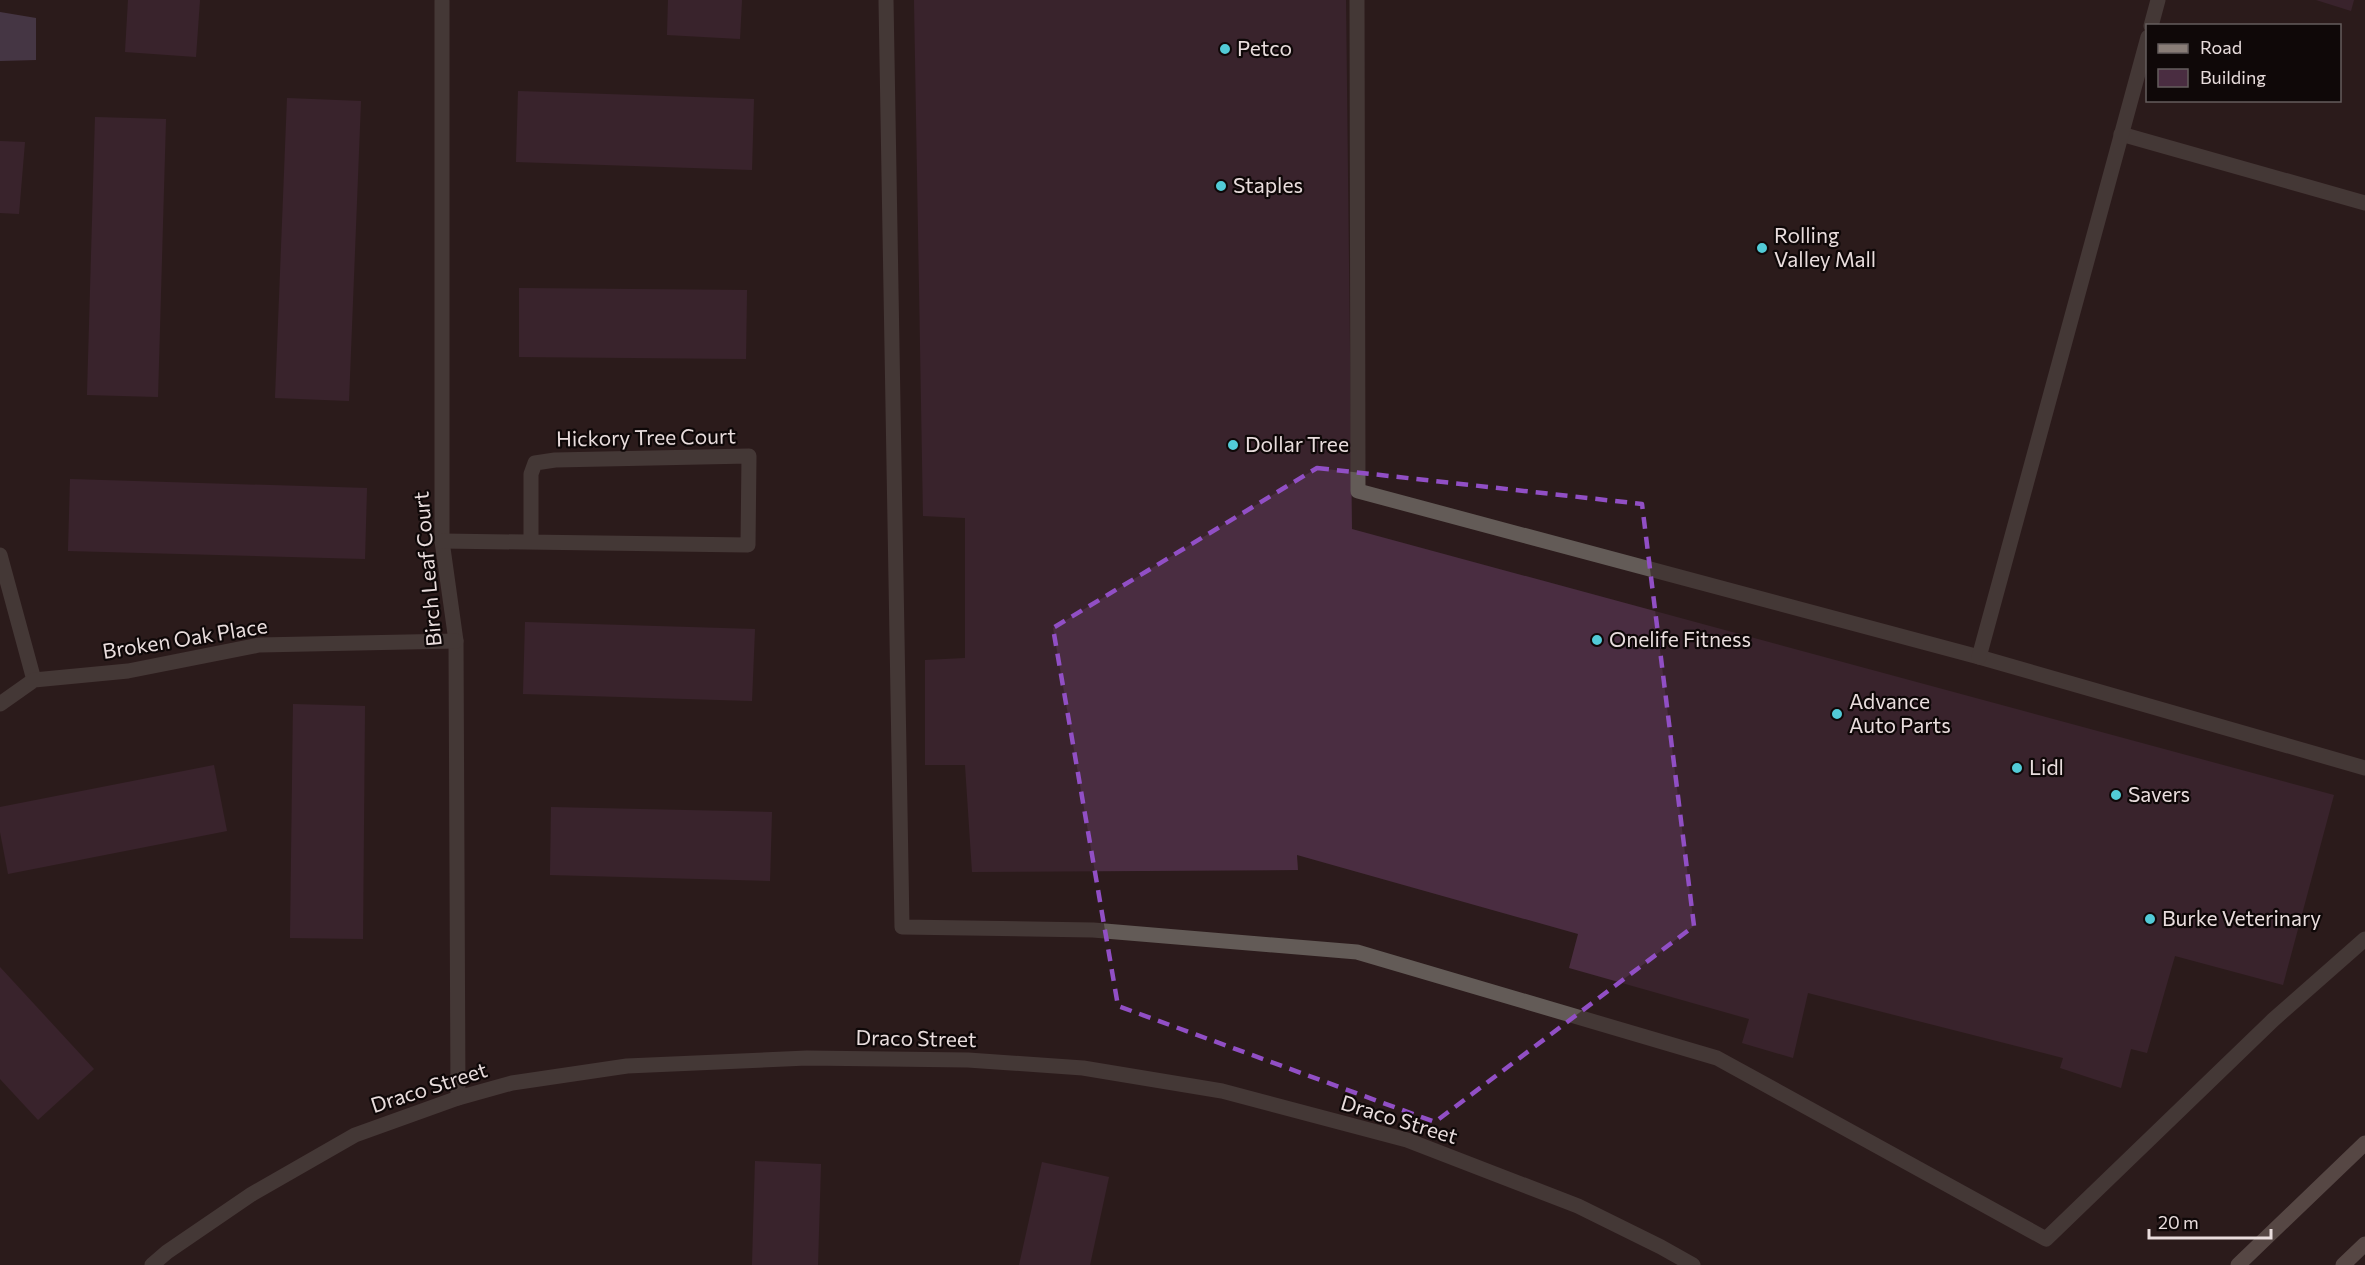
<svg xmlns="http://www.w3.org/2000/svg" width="2365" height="1265" font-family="Commissioner,sans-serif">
<rect width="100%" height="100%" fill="#2c1b1c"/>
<polygon fill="#655777" points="0,12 36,18 36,60 0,61"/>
<g fill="#4a2d41">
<polygon points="128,0 200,0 196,57 125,52"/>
<polygon points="668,0 742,0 740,39 667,35"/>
<polygon points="914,0 1346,0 1352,529 2334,795 2283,985 2175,956 2147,1053 2131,1049 2121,1088 2060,1068 2063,1058 1808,993 1793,1058 1742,1043 1749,1019 1569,968 1578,934 1297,855 1298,870 972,872 965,765 925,765 925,660 965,658 965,518 923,516"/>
<polygon points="2316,0 2354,0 2351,11"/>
<polygon points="518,91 754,99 752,170 516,162"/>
<polygon points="287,98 361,101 349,401 275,398"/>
<polygon points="95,117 166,119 158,397 87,395"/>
<polygon points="0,141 25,142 19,214 0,213"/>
<polygon points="519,288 747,290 746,359 519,357"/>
<polygon points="70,479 367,488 365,559 68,551"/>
<polygon points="525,622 755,629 752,701 523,694"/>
<polygon points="293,704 365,706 363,939 290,938"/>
<polygon points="214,765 227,831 8,874 0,832 0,807"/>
<polygon points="551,807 772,812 770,881 550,875"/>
<polygon points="0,967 94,1069 38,1120 0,1079"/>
<polygon points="755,1161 821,1164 818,1265 752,1265"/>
<polygon points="1042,1162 1109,1177 1090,1265 1019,1265"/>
</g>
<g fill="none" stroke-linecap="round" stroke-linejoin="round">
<g stroke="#635b57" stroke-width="15">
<polyline points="886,0 902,927 1093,930 1357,952 1717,1058 2046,1239 2273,1020 2365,939"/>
<polyline points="1357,0 1358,491 1979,657 2365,768"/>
<polyline points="2151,26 2158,0"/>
<polyline points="2121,134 2365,203"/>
<polyline points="1979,657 2148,37"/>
</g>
<g stroke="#635b57" stroke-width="15">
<polyline points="442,1 442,541 456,641 458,1098"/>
<polyline points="442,541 748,545 749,456 555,460 535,463 531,474 531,542"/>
<polyline points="0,555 34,680"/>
<polyline points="0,704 34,680 128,671 259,645 456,641"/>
<polyline points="152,1265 167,1252 252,1194 355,1135 458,1098 512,1083 627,1066 807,1058 968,1060 1083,1068 1222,1091 1407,1140 1578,1206 1661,1247 1693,1265"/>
</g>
<g stroke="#897d77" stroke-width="15">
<polyline points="2238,1265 2365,1143"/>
<polyline points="2343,1265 2365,1244"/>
</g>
</g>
<path d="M0 0H2365V1265H0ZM1317,468L1642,504L1694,926L1435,1122L1118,1006L1053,628Z" fill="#2c1b1c" fill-opacity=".55" fill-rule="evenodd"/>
<path fill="none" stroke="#914fc5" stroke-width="4.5" stroke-dasharray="12 8" stroke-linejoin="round" d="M1317,468L1642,504L1694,926L1435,1122L1118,1006L1053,628Z"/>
<g fill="#52cbd7" stroke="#0f0808" stroke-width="2">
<circle cx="1225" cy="49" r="6"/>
<circle cx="1221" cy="186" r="6"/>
<circle cx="1762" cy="248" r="6"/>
<circle cx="1233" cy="445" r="6"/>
<circle cx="1597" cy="640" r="6"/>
<circle cx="1837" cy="714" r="6"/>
<circle cx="2017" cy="768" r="6"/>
<circle cx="2116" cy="795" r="6"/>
<circle cx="2150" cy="919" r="6"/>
</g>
<g text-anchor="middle" stroke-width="4.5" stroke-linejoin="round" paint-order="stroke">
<g font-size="21" fill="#e9dddd" stroke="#0f0808" text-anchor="start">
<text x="1237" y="56">Petco</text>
<text x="1233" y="193">Staples</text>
<text x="1774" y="243">Rolling<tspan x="1774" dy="24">Valley Mall</tspan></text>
<text x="1245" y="452">Dollar Tree</text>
<text x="1609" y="647">Onelife Fitness</text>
<text x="1849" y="709">Advance<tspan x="1849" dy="24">Auto Parts</tspan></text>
<text x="2029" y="775">Lidl</text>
<text x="2128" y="802">Savers</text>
<text x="2162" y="926">Burke Veterinary</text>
</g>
<g font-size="21" fill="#e9dddd" stroke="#0f0808">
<text transform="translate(646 438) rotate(-1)" y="7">Hickory Tree Court</text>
<text transform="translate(428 569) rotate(-95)" y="7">Birch Leaf Court</text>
<text transform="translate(185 639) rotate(-9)" y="7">Broken Oak Place</text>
<text transform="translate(916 1039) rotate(1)" y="7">Draco Street</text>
<text transform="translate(429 1088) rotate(-18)" y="7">Draco Street</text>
<text transform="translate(1399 1120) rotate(17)" y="7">Draco Street</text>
</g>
</g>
<rect x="2146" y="24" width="195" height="78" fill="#0f0808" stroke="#665d5d" stroke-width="1.5"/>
<rect x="2158" y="44" width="30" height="9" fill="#897d77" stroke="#665d5d" stroke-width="1.5"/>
<text x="2200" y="54" font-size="18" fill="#e9dddd">Road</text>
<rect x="2158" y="69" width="30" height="18" fill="#4a2d41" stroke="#665d5d" stroke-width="1.5"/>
<text x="2200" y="84" font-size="18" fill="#e9dddd">Building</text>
<path d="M2149 1229v9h122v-9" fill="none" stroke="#e9dddd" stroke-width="3"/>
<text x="2158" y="1229" font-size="18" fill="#e9dddd" stroke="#0f0808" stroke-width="4.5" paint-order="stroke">20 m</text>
</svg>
